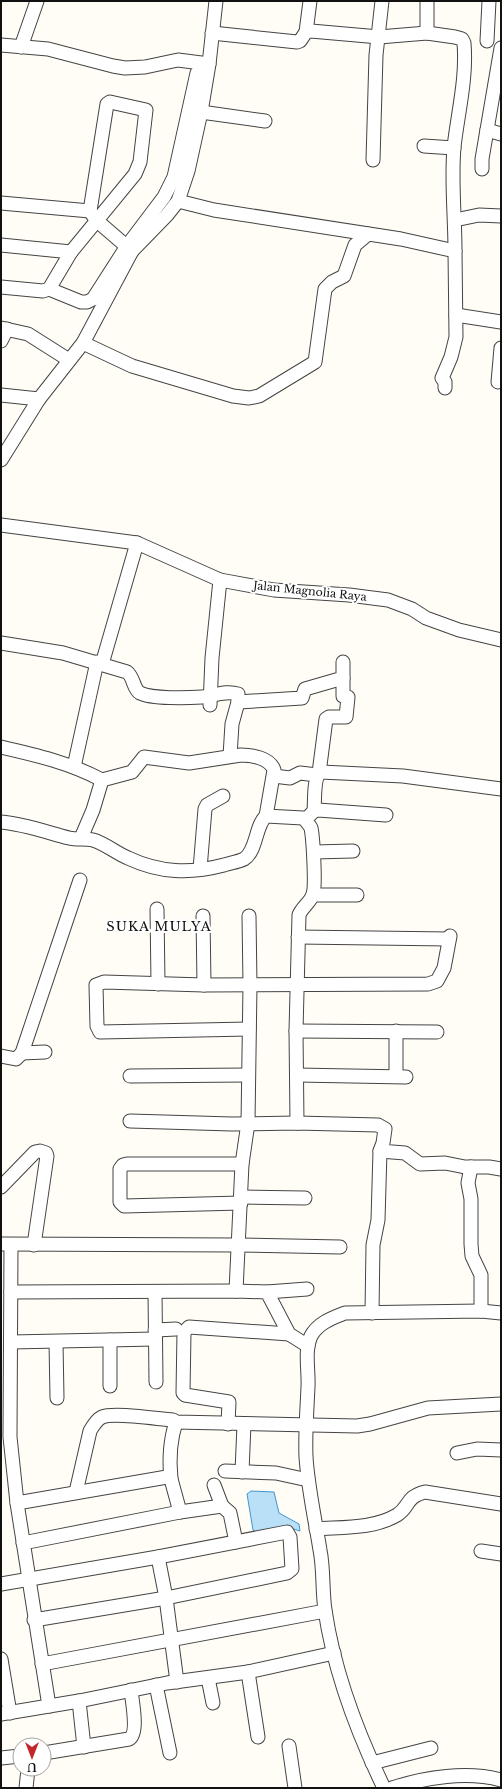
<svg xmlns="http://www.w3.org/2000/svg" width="502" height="1789" font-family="'Libre Baskerville',serif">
<rect width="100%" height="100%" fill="#fffdf5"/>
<polygon fill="#b9e0f7" stroke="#3f96cf" points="251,1491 274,1492 279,1513 299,1524 300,1531 290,1528 256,1532 253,1530 247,1494"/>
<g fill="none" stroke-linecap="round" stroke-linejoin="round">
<g stroke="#444" stroke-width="15">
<g id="minor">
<polyline points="427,1 427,33"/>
<polyline points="306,32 310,1"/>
<path d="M212,33L297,42L300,41L306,32L311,31L379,37L427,33L455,37L462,39L464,43C467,78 458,112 454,147C451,181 455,216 455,251"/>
<polyline points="487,41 489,1"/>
<polyline points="1,45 48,49 113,66 125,68 145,67 178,60 209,64"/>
<polyline points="21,47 37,1"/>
<polyline points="201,112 265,121"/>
<polyline points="487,130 501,134"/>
<polyline points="424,146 454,148"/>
<polyline points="373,160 376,55 382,1"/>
<polyline points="482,169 482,159 501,48"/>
<polyline points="178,201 214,210 401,239 455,251 456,337 451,357 442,378 445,382 445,388"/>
<polyline points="1,203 90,211"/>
<polyline points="455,220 479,215 501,216"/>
<polyline points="1,245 71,252"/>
<polyline points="1,287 43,291 49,289 71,252 135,174 140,162 146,110 110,102 107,104 90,211 96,220 132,251"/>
<polyline points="49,289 81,302 87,302 93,299 127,246 164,197 174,177 197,73"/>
<polyline points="456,315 501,322"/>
<polyline points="1,328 28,334 69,360"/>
<polyline points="1,341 7,329"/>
<polyline points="83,343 132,366 233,396 249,398 259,396 315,362 325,289 332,282 344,276 355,245 368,234"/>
<polyline points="498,382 501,348"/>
<polyline points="1,395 39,399"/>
<polyline points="1,460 39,399 83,343 132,251 167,215 178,201 188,171 201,112 209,64 216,1"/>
<polyline points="1,525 137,543 220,580 274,590 349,595 388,600 412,609 426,618 459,630 501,640"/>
<path d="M1,643L63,653L127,672C134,677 133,689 140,693C152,699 187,698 202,697C214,696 226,690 238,694V702L232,724L230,756"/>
<polyline points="102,664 137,543"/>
<polyline points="238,702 302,698 305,689 343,678 343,662"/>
<polyline points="210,705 212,658 220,580"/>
<path d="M1,747C36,755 70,763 102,780"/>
<polyline points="74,767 97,662"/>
<polyline points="319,773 326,719 329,717 346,717 348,697 343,696 343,678"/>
<polyline points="274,776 290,778 300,773 317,775"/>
<path d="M314,811C315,802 313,777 321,772L403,776L501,789"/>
<polyline points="309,816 314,811 318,810 386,815"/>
<path d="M1,822C24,824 46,832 69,838C77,840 85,838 93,840C106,844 116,853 128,858C160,873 190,874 224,865C230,863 238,862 244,859C257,851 255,826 266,816L303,818C306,821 309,824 311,828C313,837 316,886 313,894C311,902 302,907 299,915L296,1031L297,1123"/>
<path d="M81,838L93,810L102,780L132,772L144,757L189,763L241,755C252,755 270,758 274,770L266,816"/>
<polyline points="314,852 353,851"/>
<polyline points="200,869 205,809 207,805 223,796"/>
<polyline points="313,895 357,895"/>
<polyline points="157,909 158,984"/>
<polyline points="203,916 204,985"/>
<polyline points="298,937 449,939"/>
<polyline points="249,1029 100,1032 97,1026 96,985 104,982 204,985 428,984 437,981 444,968 450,936"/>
<polyline points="296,1031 437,1032"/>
<polyline points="22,1053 45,1052"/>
<polyline points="1,1056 16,1059 22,1053 80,880"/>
<polyline points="297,1075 406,1077"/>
<polyline points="130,1076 248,1075"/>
<polyline points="396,1076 396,1031"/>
<polyline points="130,1121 232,1124 297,1123 378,1125 385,1129 383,1143 380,1151 405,1153 420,1164 445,1163 465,1167 489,1167 501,1169"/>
<polyline points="471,1167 468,1183 471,1199 471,1244 472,1256 481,1275 481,1311"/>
<polyline points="1,1187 35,1152 40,1151 46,1153 47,1156 34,1245"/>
<polyline points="241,1197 305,1198"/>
<polyline points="241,1203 124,1206 120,1202 120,1169 123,1165 127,1164 242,1164"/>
<polyline points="1,1244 237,1245 340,1247"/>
<polyline points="11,1245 10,1437 17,1503 49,1706"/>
<polyline points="236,1291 242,1164 248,1123 250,985 249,916"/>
<polyline points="11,1292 236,1291 267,1292 289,1334 308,1346"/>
<polyline points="155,1292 156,1382"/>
<polyline points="267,1292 307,1289"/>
<polyline points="372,1313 373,1245 378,1220 380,1151"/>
<polyline points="155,1330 176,1329"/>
<polyline points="110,1340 110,1386"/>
<polyline points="11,1342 155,1339"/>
<polyline points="56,1342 57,1398"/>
<polyline points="228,1424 229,1402 185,1395 183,1393 184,1332 189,1327 289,1334"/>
<polyline points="457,1453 477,1449 501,1450"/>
<polyline points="225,1471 276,1473 308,1480"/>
<polyline points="242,1472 244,1424"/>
<path d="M171,1479C169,1460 170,1440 176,1422"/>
<polyline points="214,1485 222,1506"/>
<path d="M76,1492L90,1431C93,1426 96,1420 102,1417C114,1412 158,1419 173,1420L176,1422L357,1426L370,1424L428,1408L501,1404"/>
<polyline points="17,1503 167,1477 171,1479 180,1512"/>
<path d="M316,1529C343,1527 373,1529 397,1515C410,1507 405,1497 425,1492L501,1504"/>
<polyline points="23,1543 180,1512 222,1506 230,1513 236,1542"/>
<polyline points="481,1551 501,1554"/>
<polyline points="158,1557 166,1598 177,1682"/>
<polyline points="1,1584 158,1557 287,1532 290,1537 292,1569 287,1573 166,1598 34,1620"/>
<polyline points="1,1659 10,1713"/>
<polyline points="42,1664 325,1611"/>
<polyline points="248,1672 258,1737"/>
<polyline points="208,1678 213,1703"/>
<polyline points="156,1685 170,1753"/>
<polyline points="79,1701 84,1747"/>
<polyline points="1,1714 79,1701 167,1683 248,1672 334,1653"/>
<polyline points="289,1746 295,1788"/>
<path d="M44,1753L129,1739C139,1733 132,1701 131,1690"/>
<polyline points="1,1758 20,1756"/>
<polyline points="372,1763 431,1748"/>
<polyline points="26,1788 28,1769"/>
<path d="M384,1788C357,1732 334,1672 325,1610C322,1590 324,1570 320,1550C315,1519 308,1488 306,1457C305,1433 307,1410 308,1387C309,1371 304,1351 311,1336C318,1323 332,1318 345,1313L481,1311L501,1313"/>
<path d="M392,1788C426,1777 467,1771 501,1780"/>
</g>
</g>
<use href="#minor" stroke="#fff" stroke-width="13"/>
</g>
<g text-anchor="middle" stroke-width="4" stroke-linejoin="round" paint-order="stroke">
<g font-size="11" fill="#111" stroke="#fff">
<text transform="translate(310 591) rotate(6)" y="4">Jalan Magnolia Raya</text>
</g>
<g font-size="13" letter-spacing="1" fill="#111" stroke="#fff">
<text x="159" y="931">SUKA MULYA</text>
</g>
</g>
<rect width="502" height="1789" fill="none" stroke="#111111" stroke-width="4"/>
<g transform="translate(32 1757) rotate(180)"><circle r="19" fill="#ffffff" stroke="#a0a0a0"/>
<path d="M0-3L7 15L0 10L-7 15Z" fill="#c4262e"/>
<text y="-6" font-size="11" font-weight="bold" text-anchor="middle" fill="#111111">U</text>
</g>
</svg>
